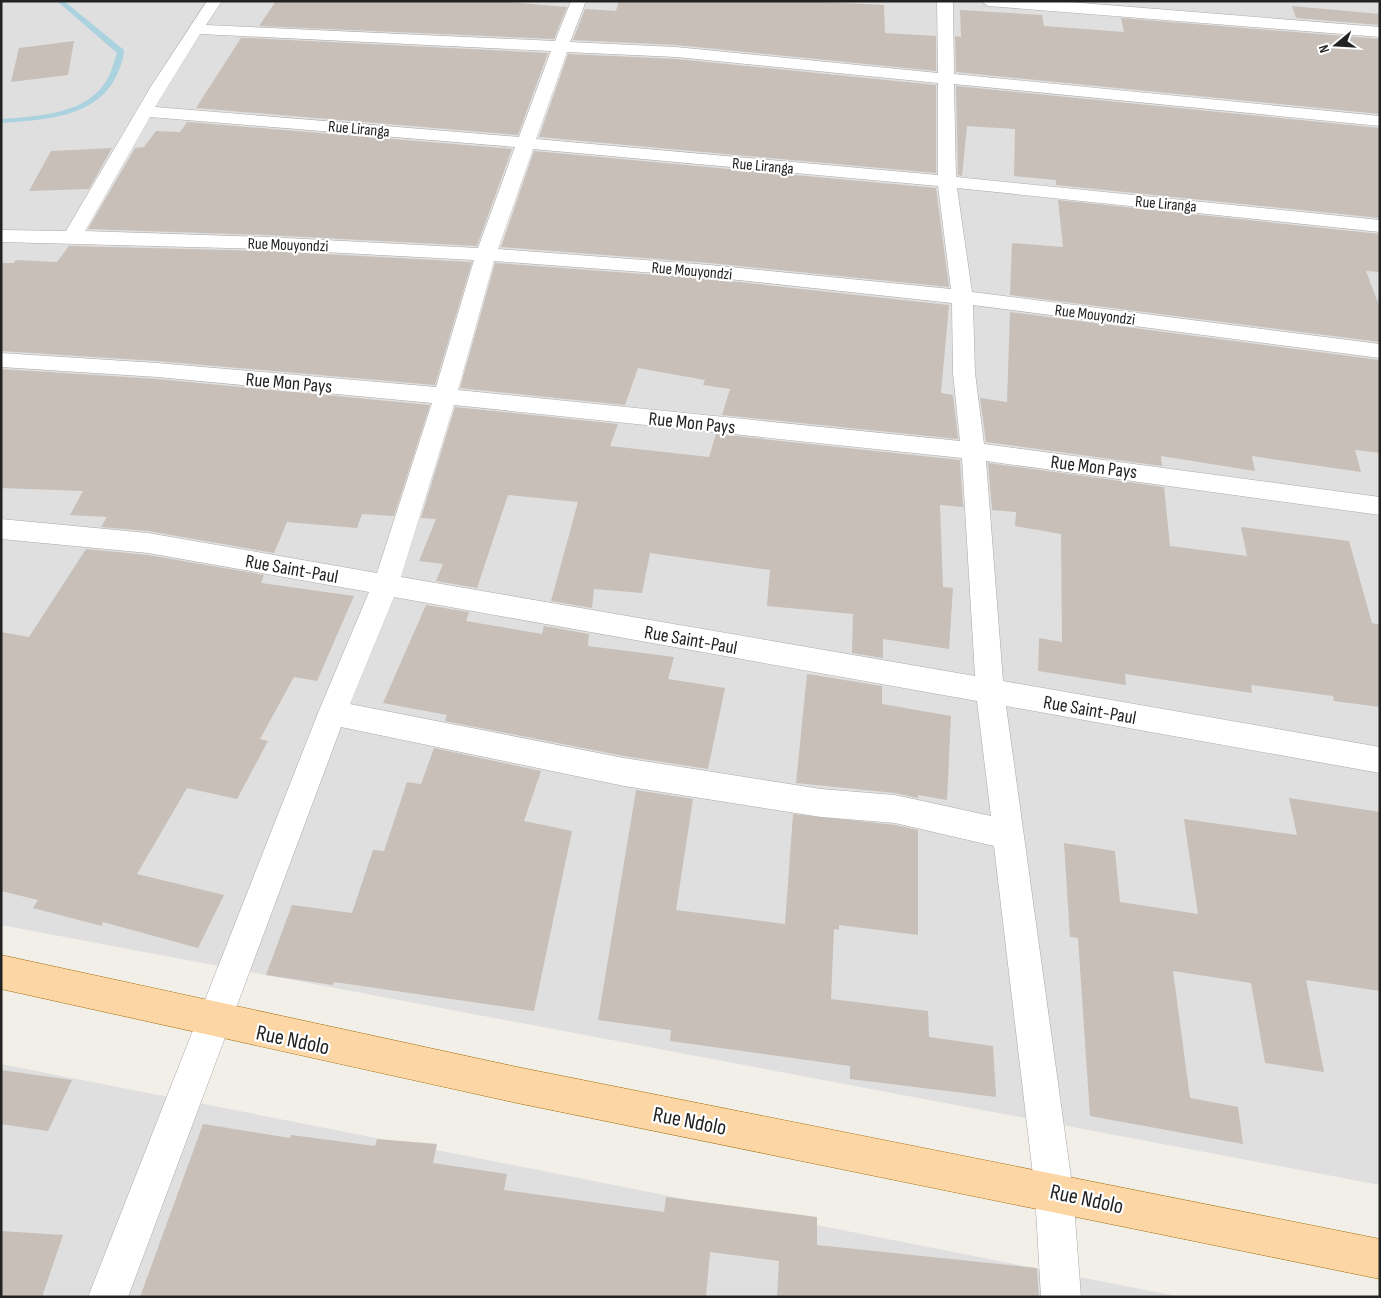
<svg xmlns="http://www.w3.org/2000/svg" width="1381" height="1298" font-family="'Sofia Sans Condensed',sans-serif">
<rect width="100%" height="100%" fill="#f2efe9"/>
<g fill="#e0dfdf">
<polygon points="1,1 1380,1 1380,1185 1,925"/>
<polygon points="1,1064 1181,1297 1,1297"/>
</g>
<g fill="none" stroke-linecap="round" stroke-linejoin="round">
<path fill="#aad3df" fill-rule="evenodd" d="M57,1H64L124,50C124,57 121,66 118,72C100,118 43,120 1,123V119C38,116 88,115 108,78C112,70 114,61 117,53Z"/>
</g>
<g fill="#c7bfb8">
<polygon points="276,1 497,1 567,7 554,39 259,26"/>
<polygon points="619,1 802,1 884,5 885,33 936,36 936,71 676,45 573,40 585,9 616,11"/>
<polygon points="1292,6 1380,14 1380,25 1296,18"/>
<polygon points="960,10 1042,15 1044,26 1124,32 1121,18 1380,39 1380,114 956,72 955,36 961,37"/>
<polygon points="241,38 250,38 548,53 518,135 196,108"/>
<polygon points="74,41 68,75 11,82 19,48"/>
<polygon points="568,54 676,59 936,85 936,173 539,137"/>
<polygon points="956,86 1380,128 1380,218 1056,185 1056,180 1014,176 1015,129 967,126 962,176 958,175"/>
<polygon points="187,122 512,149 477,246 267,235 88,229 135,148 144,147 156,131 180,132"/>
<polygon points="112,148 89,189 29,191 51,151"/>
<polygon points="534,151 936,188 949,287 710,263 501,247"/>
<polygon points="1058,200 1380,234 1380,272 1366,271 1380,308 1380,342 1010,295 1012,243 1063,247"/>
<polygon points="69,246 267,251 472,262 435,385 157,361 1,351 1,263 14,263 16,260 57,262"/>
<polygon points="495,263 710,279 949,305 941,393 953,395 958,439 722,415 730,389 703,385 705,380 638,368 625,405 460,388"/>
<polygon points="1010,312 1380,360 1380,453 1355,450 1361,472 1252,456 1255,471 1161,456 1162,466 986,442 980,398 1007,402"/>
<polygon points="1,369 157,379 430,405 394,516 362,514 357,528 287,522 274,553 148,531 101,527 107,517 70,515 83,491 1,488"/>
<polygon points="455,407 618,424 610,446 709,457 716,434 960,460 963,507 940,505 943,587 953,588 949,649 883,639 883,658 852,653 853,614 767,606 770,570 650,553 642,593 594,589 592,608 551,601 578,502 508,495 477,588 436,581 443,564 419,561 436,519 421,518"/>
<polygon points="988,463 1164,487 1170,546 1247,556 1241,527 1349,541 1372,623 1380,625 1380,707 1334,701 1333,696 1251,685 1252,693 1125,674 1126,685 1038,671 1039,638 1062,642 1061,534 1015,526 1016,512 992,510"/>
<polygon points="86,549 148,555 264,575 261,583 354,596 317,681 294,677 260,739 268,741 237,799 187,788 137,874 224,895 198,948 103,922 102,926 33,908 38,900 1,891 1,632 29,637"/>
<polygon points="426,605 469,612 466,621 542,634 544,626 589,634 588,646 674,657 668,679 725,688 708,769 624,756 445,721 447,715 383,703"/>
<polygon points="807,674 882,686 882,704 951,716 947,800 918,795 918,798 895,793 796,783"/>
<polygon points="434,748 541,771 524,821 572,831 534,1011 334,982 333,985 266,975 292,905 352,913 373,850 384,851 407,782 421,784"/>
<polygon points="636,790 693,799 676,910 785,924 793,814 895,825 918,830 918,935 839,925 839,930 834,929 831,999 928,1011 929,1037 993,1046 996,1097 850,1079 850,1066 670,1041 671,1030 598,1020"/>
<polygon points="1289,798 1380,812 1380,991 1306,980 1324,1072 1265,1063 1251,983 1173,971 1190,1098 1238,1107 1243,1144 1090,1116 1078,938 1070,937 1064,843 1115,851 1120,902 1198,914 1184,819 1297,835"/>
<polygon points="1,1070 72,1080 48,1131 1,1124"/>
<polygon points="203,1124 290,1138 291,1135 375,1146 377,1139 437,1144 433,1163 507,1174 504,1190 664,1212 666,1197 817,1217 817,1245 1037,1268 1039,1297 777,1297 779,1261 710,1252 706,1297 140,1297"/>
<polygon points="1,1231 63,1235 42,1297 1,1297"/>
</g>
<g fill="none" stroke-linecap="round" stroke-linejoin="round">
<g stroke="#a9a9a9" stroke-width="1">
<g id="minor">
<path d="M207,1H222L206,25L555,41L571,1H586L570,42L676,47L938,73L937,1H953L954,74L1380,116V126L954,84L956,177L1380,220V232L957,188L972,292L1380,344V358L973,305L975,373L984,444L1380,497V515L986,461L1003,681L1380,747V773L1006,706L1073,1192L1081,1297H1041L1035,1192L994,846L895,823L821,817L624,786L341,727L128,1297H88L318,713L369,592L148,553L1,539V519L148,533L377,573L432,403L157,377L1,367V353L157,363L436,387L474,260L267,249L1,242V230L66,231L150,88ZM200,34L551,51L519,137L155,107ZM567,52L676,57L938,83V175L536,139ZM150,117L515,147L478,248L267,237L85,231ZM533,149L938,186L951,289L710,265L498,249ZM494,261L710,277L952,303L953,373L960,441L458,390ZM454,405L962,458L975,676L401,577ZM394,597L977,701L991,816L895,795L821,789L624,758L350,704Z"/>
<polygon points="981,1 1057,1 1380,27 1380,37 988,6"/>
</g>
</g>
<g stroke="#a06b00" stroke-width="1">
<polygon id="major" points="1,955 517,1067 1380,1239 1380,1279 517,1103 1,989"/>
</g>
<use href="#minor" fill="#fff" fill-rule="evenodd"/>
<use href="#major" fill="#fcd6a4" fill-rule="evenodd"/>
</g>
<g text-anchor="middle" stroke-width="4.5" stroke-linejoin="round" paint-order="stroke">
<g font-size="16" fill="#222" stroke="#fff">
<text transform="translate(359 128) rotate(5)" y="6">Rue Liranga</text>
<text transform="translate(763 165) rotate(5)" y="6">Rue Liranga</text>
<text transform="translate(1166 203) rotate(5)" y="6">Rue Liranga</text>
<text transform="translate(288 244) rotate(2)" y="6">Rue Mouyondzi</text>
<text transform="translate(692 270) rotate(5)" y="6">Rue Mouyondzi</text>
<text transform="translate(1095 314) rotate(7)" y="6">Rue Mouyondzi</text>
</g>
<g font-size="19" fill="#222" stroke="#fff">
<text transform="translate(289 382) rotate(5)" y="7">Rue Mon Pays</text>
<text transform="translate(692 422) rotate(6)" y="7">Rue Mon Pays</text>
<text transform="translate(1094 466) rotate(7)" y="7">Rue Mon Pays</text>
<text transform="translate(292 568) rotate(10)" y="7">Rue Saint-Paul</text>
<text transform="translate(691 639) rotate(10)" y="7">Rue Saint-Paul</text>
<text transform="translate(1090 709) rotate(10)" y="7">Rue Saint-Paul</text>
</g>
<g font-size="22" fill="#222" stroke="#fff">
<text transform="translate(293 1039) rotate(12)" y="8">Rue Ndolo</text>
<text transform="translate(690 1120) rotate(11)" y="8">Rue Ndolo</text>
<text transform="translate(1087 1198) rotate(12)" y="8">Rue Ndolo</text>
</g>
</g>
<rect width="1381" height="1298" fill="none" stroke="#222222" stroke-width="5"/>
<g transform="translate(1336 45) rotate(252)" stroke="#ffffff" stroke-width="4" paint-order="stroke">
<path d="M0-4L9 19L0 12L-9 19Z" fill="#222222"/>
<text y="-8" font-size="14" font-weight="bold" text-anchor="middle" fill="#222222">N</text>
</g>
</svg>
